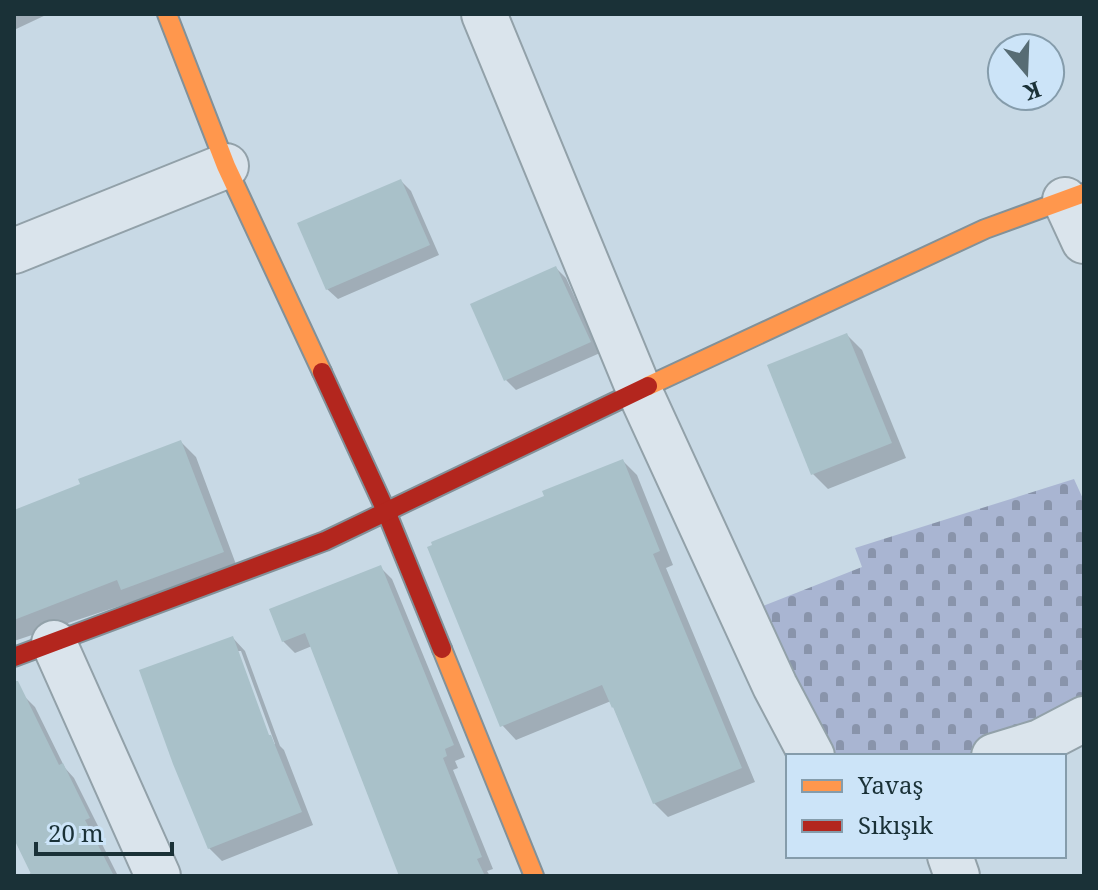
<svg xmlns="http://www.w3.org/2000/svg" width="1098" height="890" font-family="'Noto Serif',serif">
<defs>
<pattern id="cemetery-stones" width="16" height="16" patternUnits="userSpaceOnUse" patternTransform="scale(2)"><rect width="16" height="16" fill="#a9b5d2"/><path d="M2 7V4a2 2 0 0 1 4 0v3zM10 15v-3a2 2 0 0 1 4 0v3z" fill="#8994ab"/></pattern>
</defs>
<rect width="100%" height="100%" fill="#c8d9e5"/>
<polygon fill="url(#cemetery-stones)" points="1074,479 1084,501 1084,704 1029,737 967,756 842,756 834,754 817,733 763,606 862,567 855,548"/>
<g fill="#0003" fill-rule="evenodd">
<polygon points="14,14 48,14 14,30"/>
<polygon points="401,181 411,191 439,255 338,299 327,289"/>
<polygon points="556,268 566,278 600,353 516,390 506,380"/>
<polygon points="847,335 862,350 906,458 828,489 813,474"/>
<polygon points="181,442 196,457 237,567 14,641 14,512 83,485"/>
<polygon points="623,461 637,475 673,565 666,568 755,782 668,817 654,803 611,701 516,740 502,725 547,498"/>
<polygon points="380,567 392,579 465,757 455,761 458,768 453,770 493,869 487,871 490,876 401,876 312,646 295,653 283,641"/>
<path d="M233,638L245,651L280,746L284,750L313,825L222,861L209,848ZM236,651H241L275,744L271,745Z"/>
<polygon points="23,695 35,707 65,768 74,778 100,830 96,832 118,876 26,876 33,872 14,834 14,700"/>
</g>
<g fill="#a9c1c9">
<polygon points="401,179 430,245 326,290 297,223"/>
<polygon points="556,266 591,342 504,381 470,304"/>
<polygon points="847,333 892,443 811,475 767,365"/>
<polygon points="181,440 224,552 121,590 117,580 14,620 14,510 80,484 78,479"/>
<polygon points="623,459 660,551 653,554 742,768 653,804 613,707 612,708 602,685 500,727 427,547 432,545 431,542 544,496 542,491"/>
<polygon points="381,565 454,745 445,749 447,756 443,758 482,857 477,859 485,876 399,876 305,633 282,642 269,609"/>
<polygon points="233,636 269,735 271,735 302,812 208,849 173,764 139,670"/>
<polygon points="14,681 18,681 59,765 63,763 90,818 85,820 114,876 32,876 14,839"/>
</g>
<g fill="none" stroke-linecap="round" stroke-linejoin="round">
<g stroke="#92a1a9" stroke-width="48">
<g id="street">
<polyline points="484,14 639,390 775,686 812,756"/>
<polyline points="1065,200 1084,241"/>
<polyline points="14,251 226,166"/>
<polyline points="54,643 158,876"/>
<polyline points="994,756 1040,742 1084,719"/>
<polyline points="950,856 957,876"/>
</g>
</g>
<g stroke="#829199" stroke-width="22">
<g id="slow">
<polyline points="167,14 226,166 322,372"/>
<polyline points="648,386 985,229 1084,193"/>
<polyline points="442,649 534,876"/>
</g>
</g>
<g stroke="#829199" stroke-width="22">
<g id="jam">
<polyline points="322,372 386,511 442,649"/>
<polyline points="14,657 325,541 648,386"/>
</g>
</g>
<use href="#street" stroke="#dae4ec" stroke-width="44"/>
<use href="#slow" stroke="#ff974d" stroke-width="18"/>
<use href="#jam" stroke="#b3261e" stroke-width="18"/>
</g>
<rect width="1098" height="890" fill="none" stroke="#1a3137" stroke-width="32"/>
<rect x="786" y="754" width="280" height="104" fill="#cce4f8" stroke="#859cab" stroke-width="2"/>
<rect x="802" y="780" width="40" height="12" fill="#ff974d" stroke="#859cab" stroke-width="2"/>
<text x="858" y="794" font-size="24" fill="#1a3137">Yavaş</text>
<rect x="802" y="820" width="40" height="12" fill="#b3261e" stroke="#859cab" stroke-width="2"/>
<text x="858" y="834" font-size="24" fill="#1a3137">Sıkışık</text>
<g transform="translate(1026 72) rotate(161)"><circle r="38" fill="#cce4f8" stroke="#859cab" stroke-width="2"/>
<path d="M0-6L14 30L0 20L-14 30Z" fill="#576c74"/>
<text y="-12" font-size="22" font-weight="bold" text-anchor="middle" fill="#1a3137">K</text>
</g>
<path d="M36 842v12h136v-12" fill="none" stroke="#1a3137" stroke-width="4"/>
<text x="48" y="842" font-size="24" fill="#1a3137" stroke="#cce4f8" stroke-width="6" paint-order="stroke">20 m</text>
</svg>
